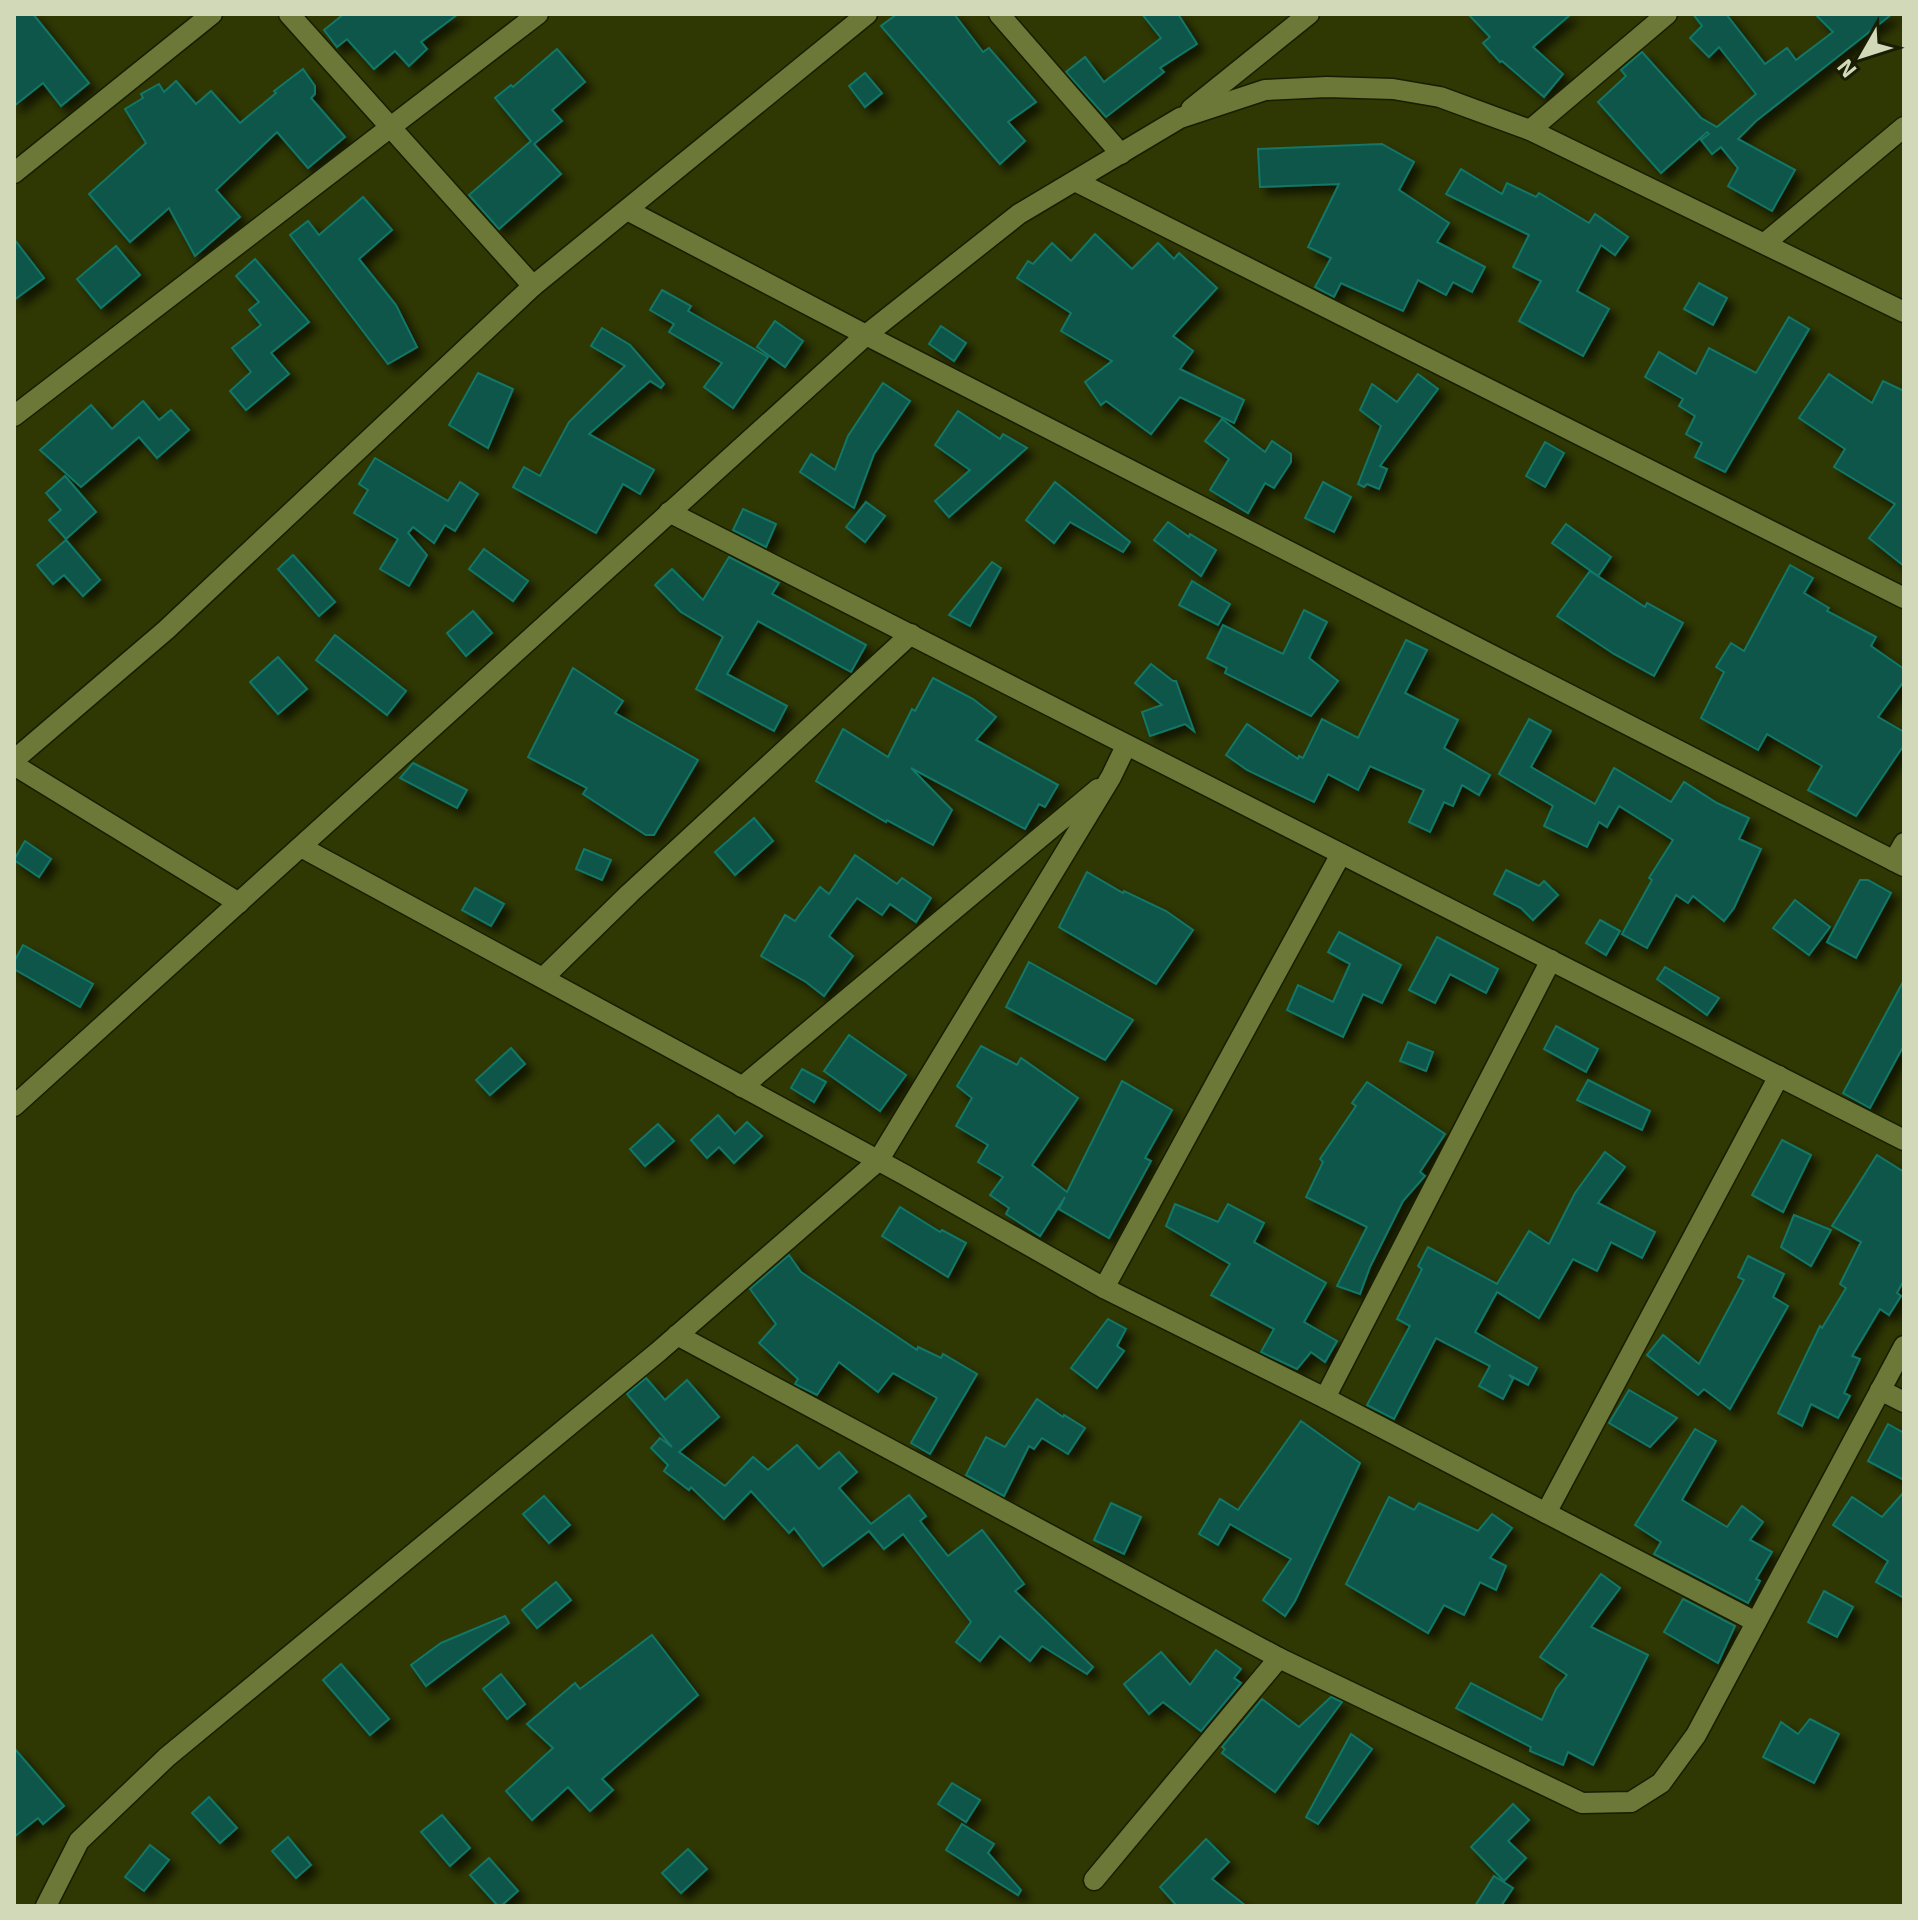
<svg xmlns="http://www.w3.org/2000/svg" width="1918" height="1920" font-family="'Exo 2',sans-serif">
<defs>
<filter id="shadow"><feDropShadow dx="7" dy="7" stdDeviation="4" flood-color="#0009"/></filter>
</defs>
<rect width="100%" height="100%" fill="#2f3703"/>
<g fill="#0a564a" stroke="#127767" stroke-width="2" filter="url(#shadow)">
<polygon points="14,14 33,14 89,83 61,106 43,83 14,106"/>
<polygon points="344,14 458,14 421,42 427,49 409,66 395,51 374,69 347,39 337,47 324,30"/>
<polygon points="897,14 954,14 983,52 989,48 1036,102 1008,122 1025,141 1000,164 881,26"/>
<polygon points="1142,14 1178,14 1197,44 1160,68 1164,72 1106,117 1066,72 1085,57 1104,82 1161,38"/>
<polygon points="1468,14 1571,14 1533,47 1563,74 1544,97 1502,61 1500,62 1483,43 1490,37"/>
<polygon points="1693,14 1726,14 1765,64 1787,48 1796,60 1833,32 1815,14 1892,14 1756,121 1738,139 1795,170 1772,211 1728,186 1738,168 1721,147 1712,154 1701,140 1709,134 1707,132 1661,173 1598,102 1626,76 1621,70 1642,52 1701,118 1717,127 1756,94 1719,47 1709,57 1690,38 1702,26"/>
<polygon points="557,49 585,82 552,110 562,121 534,144 561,174 499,229 469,195 531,141 495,98 511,85 513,87"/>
<polygon points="303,69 315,86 315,94 311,98 345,137 308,168 277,132 216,190 240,217 195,256 169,208 130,242 89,194 146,143 125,109 143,98 141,94 159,84 164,92 176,81 196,104 211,91 240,123 276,93 274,91"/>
<polygon points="865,73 882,93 865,107 849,86"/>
<polygon points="1382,144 1414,162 1399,190 1449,223 1437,242 1485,267 1472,292 1453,282 1446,295 1418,280 1403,311 1341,283 1334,297 1315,287 1331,258 1308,247 1339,184 1260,187 1258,149"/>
<polygon points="1461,169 1502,194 1507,183 1536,197 1539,193 1589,223 1595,214 1628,237 1615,255 1601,245 1577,291 1609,309 1583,356 1519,321 1541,281 1513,267 1529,235 1446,194"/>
<polygon points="363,197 392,230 359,259 396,305 417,347 388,364 290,235 308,221 319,235"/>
<polygon points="1095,234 1132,269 1158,243 1174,259 1179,253 1217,288 1173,336 1193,351 1180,369 1244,400 1234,423 1180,397 1151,434 1106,401 1101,405 1085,382 1112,361 1061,331 1071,313 1017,278 1028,261 1033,264 1052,243 1071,261"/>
<polygon points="14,239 44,278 14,300"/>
<polygon points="116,246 140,275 101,308 77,279"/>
<polygon points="255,259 309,322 271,353 289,374 246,410 230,391 251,372 232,348 261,325 249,310 259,302 236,276"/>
<polygon points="1699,283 1727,298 1713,325 1684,309"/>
<polygon points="662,290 691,306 688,311 768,357 733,408 704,387 722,363 669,332 674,324 650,310"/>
<polygon points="1789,317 1809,329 1725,472 1695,457 1702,443 1686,434 1695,416 1679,406 1683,399 1645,377 1659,352 1696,374 1709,348 1756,373"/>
<polygon points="775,321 803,341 785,367 757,347"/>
<polygon points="941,326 966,343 954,361 929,344"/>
<polygon points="602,328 630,345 664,384 661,388 650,381 589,434 654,470 640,494 623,484 596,533 513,487 524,467 540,476 569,422 625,366 591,346"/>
<polygon points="478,373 513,389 488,448 449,425"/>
<polygon points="1418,374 1438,389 1380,466 1387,469 1379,489 1367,484 1364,487 1358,484 1381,426 1360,410 1372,384 1397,402"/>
<polygon points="1829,374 1872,403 1883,381 1904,391 1904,566 1869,538 1895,504 1834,467 1845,449 1799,418"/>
<polygon points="883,383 910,401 874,454 854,508 800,472 811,454 835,470 848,436"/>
<polygon points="143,401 159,420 171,410 189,430 157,458 139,437 81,487 40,450 91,405 112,429"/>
<polygon points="958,411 1000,439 1003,434 1027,448 949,517 935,501 970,470 935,445"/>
<polygon points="1222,419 1265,452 1272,441 1291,454 1291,462 1274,488 1265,483 1248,513 1210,490 1229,459 1205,441"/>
<polygon points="1545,442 1564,453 1545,487 1526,476"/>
<polygon points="375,458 448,501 460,482 478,494 455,531 445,525 434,543 413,527 408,533 427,555 409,586 380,569 398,539 354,513 368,490 359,484"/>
<polygon points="65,476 96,512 66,539 49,520 61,510 46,493"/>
<polygon points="1055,482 1130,542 1123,552 1070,522 1054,543 1026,520"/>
<polygon points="1323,482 1351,497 1334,532 1305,518"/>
<polygon points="866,502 885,516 865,542 846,527"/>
<polygon points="743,509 776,524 766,547 733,530"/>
<polygon points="1168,522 1189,537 1190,534 1216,550 1201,576 1154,540"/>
<polygon points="1566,524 1611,557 1598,576 1552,543"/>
<polygon points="66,540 100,580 83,596 64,575 53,584 37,565"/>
<polygon points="484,549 528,581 513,601 469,569"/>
<polygon points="293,555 335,602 319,616 278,569"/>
<polygon points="729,557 779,583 772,594 866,645 851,672 758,621 727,674 787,706 774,731 696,689 723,637 681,612 655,585 672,569 703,600"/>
<polygon points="992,562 1001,568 970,626 949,615"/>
<polygon points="1790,565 1813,578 1804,593 1829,608 1827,611 1876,637 1871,646 1904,669 1904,681 1878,717 1904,732 1904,745 1856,816 1808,790 1822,766 1767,734 1758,750 1701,718 1724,672 1716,667 1731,643 1744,651"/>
<polygon points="1590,571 1645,607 1647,603 1683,623 1654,676 1614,654 1557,616"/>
<polygon points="1192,581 1230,604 1218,625 1179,605"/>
<polygon points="1304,610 1327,622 1309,658 1338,681 1311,716 1225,673 1227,668 1207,658 1223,625 1283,654"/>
<polygon points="473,611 492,633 466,656 447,633"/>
<polygon points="335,635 406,691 387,715 316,660"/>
<polygon points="1406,640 1427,650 1405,693 1458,720 1444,748 1490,775 1479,795 1462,785 1453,806 1444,802 1430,832 1409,822 1424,790 1370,766 1358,790 1328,774 1314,802 1247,770 1226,755 1247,724 1298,759 1299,756 1303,758 1322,719 1358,738"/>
<polygon points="278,657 307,689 278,714 250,682"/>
<polygon points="1151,664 1173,681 1176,681 1194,731 1185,724 1150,736 1142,712 1162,705 1135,683"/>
<polygon points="573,668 623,701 615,713 698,760 654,835 646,835 583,794 587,788 528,757"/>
<polygon points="933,678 973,699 996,717 976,740 1058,785 1045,807 1039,804 1025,829 911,768 952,810 933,845 887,820 886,822 816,781 843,729 888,757 912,709 915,711"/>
<polygon points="1529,719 1551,731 1531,767 1595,804 1614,768 1671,802 1684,782 1717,803 1749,818 1739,839 1761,849 1734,908 1724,921 1693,896 1688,903 1676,895 1647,948 1622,934 1652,880 1649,878 1673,840 1619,806 1607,827 1599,822 1587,847 1544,826 1553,806 1499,774"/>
<polygon points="413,763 467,790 457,808 400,778"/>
<polygon points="754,818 773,841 735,875 715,852"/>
<polygon points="25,841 51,859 39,877 14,860"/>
<polygon points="584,849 611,860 602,880 576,869"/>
<polygon points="855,855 897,884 902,878 931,898 916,922 890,904 882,915 857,898 829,936 853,956 824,996 806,982 761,956 785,915 795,921 820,887 829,894"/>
<polygon points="1506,870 1539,886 1544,881 1558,895 1533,920 1521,908 1494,894"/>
<polygon points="1087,872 1123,893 1124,891 1166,911 1193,930 1156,984 1059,927"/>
<polygon points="1860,880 1868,880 1891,893 1856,958 1827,942"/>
<polygon points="475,888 504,904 491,926 462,910"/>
<polygon points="1795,900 1830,927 1809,955 1773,928"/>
<polygon points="1600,920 1620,931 1606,955 1586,943"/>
<polygon points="1339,932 1401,965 1382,1003 1363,994 1343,1037 1287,1010 1298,985 1333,1002 1350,964 1328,952"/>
<polygon points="1437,937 1498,969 1486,993 1450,974 1435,1003 1409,990"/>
<polygon points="23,945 93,984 80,1007 14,969 14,962"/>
<polygon points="1029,962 1133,1020 1105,1060 1006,1007"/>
<polygon points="1665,967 1719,998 1707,1015 1657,979"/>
<polygon points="1904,980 1904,1045 1870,1108 1843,1093"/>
<polygon points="1556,1026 1598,1049 1586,1072 1544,1049"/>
<polygon points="849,1035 906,1075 880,1111 824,1071"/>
<polygon points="1408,1042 1433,1052 1426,1071 1400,1061"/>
<polygon points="981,1046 1017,1065 1021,1058 1078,1098 1032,1165 1067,1192 1122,1081 1172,1110 1145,1158 1151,1161 1109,1238 1059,1209 1065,1197 1040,1236 1006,1214 1009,1208 990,1195 1003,1177 978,1162 988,1145 956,1126 972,1098 957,1086"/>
<polygon points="511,1048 525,1064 490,1095 476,1080"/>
<polygon points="802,1069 826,1082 814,1102 791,1088"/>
<polygon points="1588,1080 1650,1111 1642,1130 1577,1100"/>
<polygon points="1367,1082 1445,1134 1420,1172 1425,1176 1403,1201 1370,1267 1360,1294 1337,1286 1367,1227 1306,1197 1323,1162 1320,1159 1356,1106 1352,1103"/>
<polygon points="718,1115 735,1134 747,1122 762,1136 734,1163 719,1147 707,1158 691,1140"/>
<polygon points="658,1124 674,1141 645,1166 630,1149"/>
<polygon points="1782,1140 1811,1155 1783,1212 1752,1195"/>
<polygon points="1605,1152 1625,1167 1598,1203 1655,1232 1642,1258 1611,1242 1597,1271 1573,1259 1539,1318 1497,1292 1475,1332 1537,1368 1528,1385 1509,1375 1513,1379 1503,1399 1479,1386 1490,1366 1436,1338 1394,1419 1367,1405 1410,1326 1397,1319 1422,1269 1418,1266 1428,1247 1497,1284 1529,1231 1549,1244 1575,1193"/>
<polygon points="1877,1155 1904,1172 1904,1280 1897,1293 1901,1296 1889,1315 1880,1309 1852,1356 1860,1359 1844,1393 1850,1396 1838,1418 1811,1404 1802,1426 1778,1413 1820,1326 1822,1328 1846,1288 1840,1284 1861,1242 1832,1226"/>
<polygon points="1175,1204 1218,1222 1228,1204 1264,1223 1254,1242 1326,1283 1304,1322 1337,1341 1325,1362 1311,1352 1297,1369 1261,1352 1274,1329 1211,1295 1230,1264 1166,1226"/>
<polygon points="900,1207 940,1232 942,1230 966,1243 948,1277 882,1236"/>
<polygon points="1794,1215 1831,1230 1811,1266 1781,1247"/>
<polygon points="789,1255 801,1272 917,1350 918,1347 941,1358 943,1354 977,1374 930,1454 911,1443 937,1398 893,1373 878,1392 839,1362 817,1395 795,1384 798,1379 759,1343 776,1324 750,1289"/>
<polygon points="1748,1256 1784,1274 1773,1297 1788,1306 1730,1409 1704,1389 1698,1395 1647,1355 1663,1335 1699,1364 1744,1280 1738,1277"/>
<polygon points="1108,1319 1126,1329 1117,1346 1124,1351 1097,1388 1071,1368"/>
<polygon points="646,1378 665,1400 687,1380 719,1417 679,1452 725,1486 753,1457 768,1470 797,1445 819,1469 839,1452 857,1472 839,1488 871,1524 909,1495 926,1516 920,1521 948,1556 982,1530 1024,1584 1015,1591 1093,1667 1087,1674 1042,1646 1030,1661 1000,1636 980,1661 956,1642 971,1622 903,1534 884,1549 869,1531 823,1566 794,1528 789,1533 751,1491 724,1519 691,1487 689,1490 664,1471 668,1465 651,1448 660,1438 672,1447 627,1394"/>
<polygon points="1629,1390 1677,1418 1650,1447 1609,1423"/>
<polygon points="1037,1399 1063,1417 1064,1415 1085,1428 1068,1454 1042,1438 1034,1449 1029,1446 1004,1496 966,1475 986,1437 1005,1447"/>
<polygon points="1301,1421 1360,1463 1295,1601 1285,1616 1263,1600 1291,1559 1230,1524 1218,1545 1199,1534 1220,1499 1238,1510"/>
<polygon points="1888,1424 1904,1433 1904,1480 1868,1461"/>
<polygon points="1695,1429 1716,1441 1682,1500 1727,1527 1742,1506 1763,1522 1750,1540 1772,1552 1756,1579 1760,1581 1748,1603 1654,1554 1661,1542 1635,1525"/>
<polygon points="1904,1492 1904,1598 1876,1582 1888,1561 1833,1525 1852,1497 1882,1517"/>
<polygon points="544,1496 570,1525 549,1543 523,1514"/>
<polygon points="1389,1497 1414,1510 1419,1503 1478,1531 1492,1514 1512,1528 1490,1558 1506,1566 1496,1590 1480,1582 1464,1615 1444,1605 1428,1633 1346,1584"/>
<polygon points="1111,1503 1141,1517 1124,1554 1094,1540"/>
<polygon points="1601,1574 1620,1588 1591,1627 1648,1655 1593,1765 1568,1752 1563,1765 1530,1751 1531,1747 1456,1708 1471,1683 1542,1720 1556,1689 1567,1675 1540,1657"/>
<polygon points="556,1582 571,1600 537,1628 522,1610"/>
<polygon points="1824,1591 1853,1607 1837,1637 1808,1622"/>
<polygon points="1683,1599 1735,1626 1718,1663 1664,1632"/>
<polygon points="505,1616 509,1623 426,1686 411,1665 441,1643"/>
<polygon points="652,1635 698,1695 602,1779 613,1790 590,1811 568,1787 532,1820 506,1791 553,1748 527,1724 575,1683 580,1689"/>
<polygon points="1216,1650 1241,1669 1234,1678 1241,1683 1201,1731 1163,1702 1149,1714 1124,1684 1161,1652 1190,1685"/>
<polygon points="341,1664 389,1719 370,1735 323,1680"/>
<polygon points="501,1674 525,1704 507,1719 483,1689"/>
<polygon points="1331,1697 1342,1702 1275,1792 1222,1753 1225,1749 1222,1747 1262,1699 1299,1727"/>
<polygon points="1810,1719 1839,1734 1814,1783 1763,1757 1781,1722 1798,1734"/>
<polygon points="1351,1734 1372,1749 1318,1824 1306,1817"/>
<polygon points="14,1748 64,1806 43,1824 38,1818 14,1837"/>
<polygon points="952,1783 980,1800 966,1822 938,1804"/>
<polygon points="209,1797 237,1828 220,1843 192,1813"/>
<polygon points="1513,1804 1529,1820 1508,1841 1526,1858 1504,1881 1471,1847"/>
<polygon points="442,1815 470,1848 450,1866 421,1832"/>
<polygon points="962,1824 994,1844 988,1853 1021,1890 1018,1895 946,1850"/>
<polygon points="288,1837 311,1865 296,1878 272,1851"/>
<polygon points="1206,1839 1229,1862 1212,1879 1246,1906 1177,1906 1160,1887"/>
<polygon points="150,1845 169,1860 144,1891 125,1877"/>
<polygon points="688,1849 707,1869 681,1893 662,1873"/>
<polygon points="489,1858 518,1891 501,1906 498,1906 470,1875"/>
<polygon points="1494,1876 1513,1888 1501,1906 1475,1906"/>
</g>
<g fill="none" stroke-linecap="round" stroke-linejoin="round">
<g stroke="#181d00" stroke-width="23">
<g id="minor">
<polyline points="289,14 533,286"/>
<polyline points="999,14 1121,154"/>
<polyline points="1191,109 1309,14"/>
<polyline points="1530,130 1667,14"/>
<polyline points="14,173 212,14"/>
<polyline points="1075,181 1904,598"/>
<polyline points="627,210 866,335 1904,866"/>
<polyline points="1765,243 1904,127"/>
<polyline points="14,416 538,14"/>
<polyline points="669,512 1904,1140"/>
<polyline points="14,760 166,630 533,286 867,14"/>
<polyline points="14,765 239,903"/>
<polyline points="301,847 905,1175 1104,1288 1325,1398 1756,1622"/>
<polyline points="1894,861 1904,843"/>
<polyline points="543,978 630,893 911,634"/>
<polyline points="742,1087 1098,789"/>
<polyline points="14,1106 866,335 1019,214 1180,118 1265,90 1327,87 1393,89 1440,97 1530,130 1904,312"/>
<polyline points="1104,1288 1341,854"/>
<polyline points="677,1335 1279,1658 1582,1803 1631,1802 1661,1783 1696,1735 1904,1346"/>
<polyline points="1880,1390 1904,1402"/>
<polyline points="1325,1398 1551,960"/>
<polyline points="1546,1513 1779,1076"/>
<polyline points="1094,1880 1279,1658"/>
<polyline points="46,1906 79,1841 167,1757 658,1352 878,1161 1111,777 1126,746"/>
</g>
</g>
<use href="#minor" stroke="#6b7838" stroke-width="20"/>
</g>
<rect width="1918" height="1920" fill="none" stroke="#d1d9b8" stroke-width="32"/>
<g transform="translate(1862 56) rotate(231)" stroke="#181d03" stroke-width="6" paint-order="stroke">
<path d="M0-6L14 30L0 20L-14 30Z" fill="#d1d9b8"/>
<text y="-12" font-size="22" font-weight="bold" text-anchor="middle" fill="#d1d9b8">N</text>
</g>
</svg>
